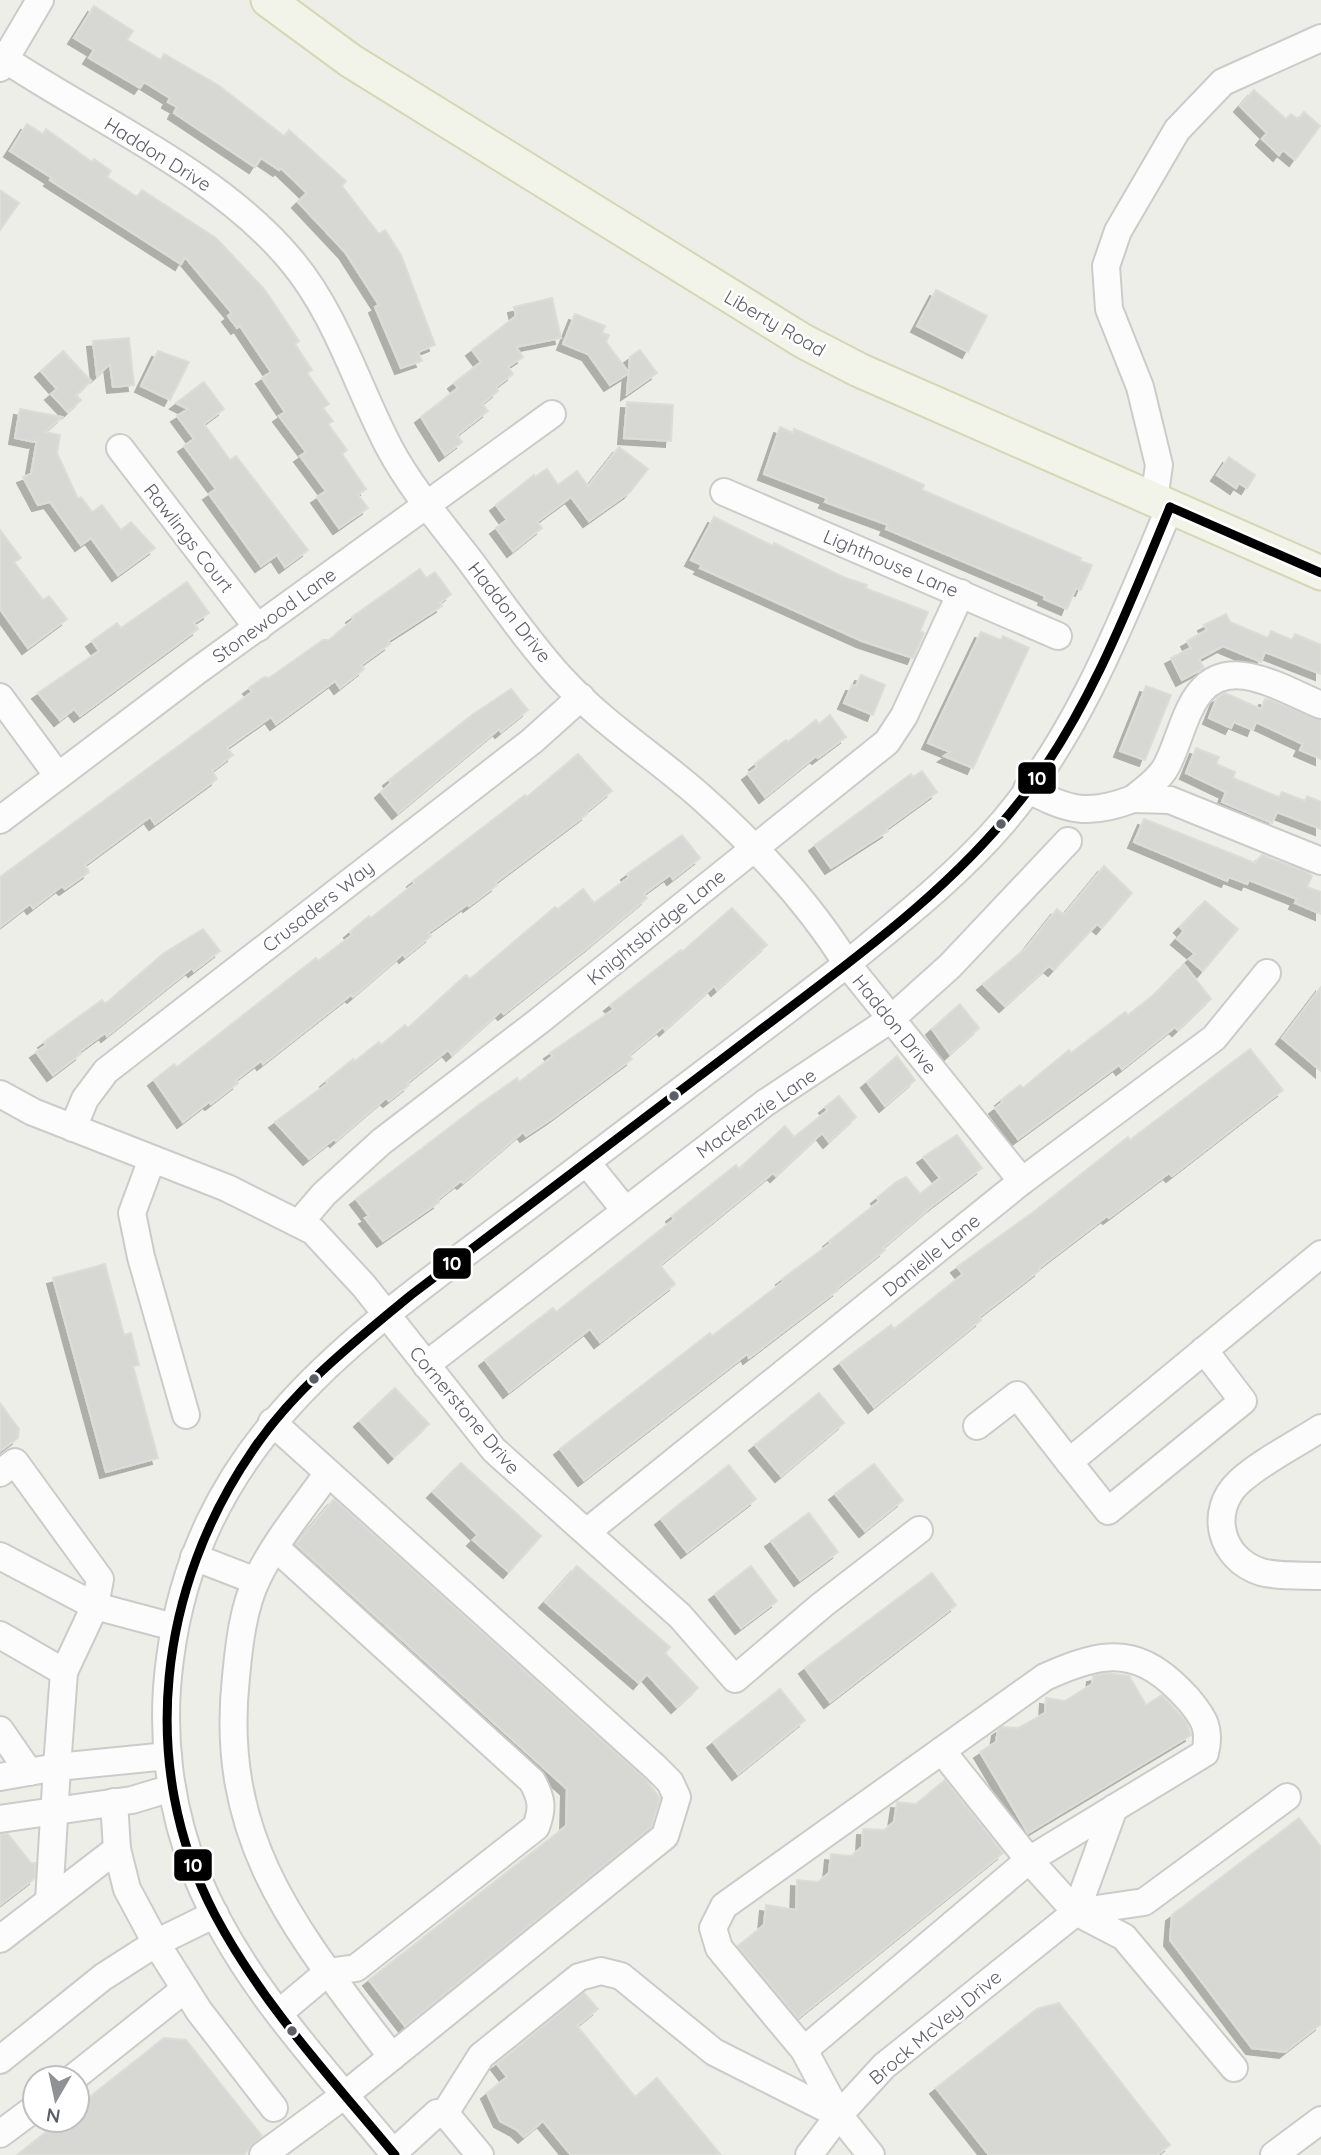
<svg xmlns="http://www.w3.org/2000/svg" width="1321" height="2155" font-family="Quicksand,sans-serif">
<defs>
<filter id="shadow"><feDropShadow dx="-6" dy="6" stdDeviation="0" flood-color="#0004"/></filter>
</defs>
<rect width="100%" height="100%" fill="#eeeee8"/>
<g fill="#d7d7d3" stroke="#ddddd8" stroke-width="2" filter="url(#shadow)">
<polygon points="94,6 133,31 127,40 161,60 164,54 218,85 284,136 289,130 346,181 342,186 379,234 385,230 401,255 435,345 418,352 422,361 401,368 375,307 379,305 345,252 298,202 307,193 281,168 279,170 261,158 255,167 174,113 177,107 168,102 170,98 144,82 140,88 89,58 94,50 74,38"/>
<polygon points="1254,90 1286,119 1291,114 1298,119 1304,112 1320,126 1295,160 1283,150 1279,155 1262,139 1267,133 1240,106"/>
<polygon points="27,124 43,134 46,129 92,162 94,159 111,171 107,177 137,197 142,190 216,238 265,290 299,341 295,344 312,370 307,373 329,404 323,408 333,421 328,424 347,450 342,454 366,489 358,495 368,508 339,528 317,497 326,491 300,456 306,452 279,416 285,412 262,378 271,372 240,326 237,328 228,316 232,313 185,257 181,264 59,186 50,180 52,178 10,151"/>
<polygon points="0,190 19,203 0,230"/>
<polygon points="936,290 987,316 968,352 917,326"/>
<polygon points="552,298 561,338 516,347 523,357 508,367 513,374 496,387 498,391 482,404 488,411 457,435 462,442 445,455 421,417 458,388 454,383 481,362 472,350 516,316 514,307"/>
<polygon points="575,314 605,326 602,333 609,335 606,342 629,373 610,385 588,354 563,344"/>
<polygon points="129,338 134,385 113,387 110,364 97,376 93,341"/>
<polygon points="640,350 657,373 627,394 630,357"/>
<polygon points="63,351 91,381 76,395 81,400 68,412 51,394 57,389 41,371"/>
<polygon points="158,351 189,362 170,400 141,386"/>
<polygon points="204,382 224,409 204,424 230,460 236,456 308,550 285,567 277,555 261,566 209,494 216,489 184,446 194,439 177,416 188,409 176,403"/>
<polygon points="627,402 673,405 671,441 624,438"/>
<polygon points="20,409 62,417 45,432 60,435 57,453 78,499 81,497 92,512 102,505 121,530 131,522 155,548 118,575 91,538 81,545 50,502 38,505 23,477 31,474 37,440 34,442 15,438"/>
<polygon points="780,427 793,433 794,429 886,468 924,485 922,490 1081,558 1080,561 1092,565 1081,590 1076,588 1067,609 1044,599 1045,596 886,529 888,525 825,502 827,498 764,474"/>
<polygon points="619,447 648,469 630,492 589,521 571,497 537,522 542,528 513,551 496,528 507,520 496,505 534,475 535,477 547,469 558,485 577,471 588,486"/>
<polygon points="1229,457 1255,475 1247,488 1239,483 1236,488 1217,475"/>
<polygon points="714,517 773,546 774,543 843,577 867,585 865,588 928,612 920,631 924,633 913,658 862,641 700,568 702,565 691,560"/>
<polygon points="0,530 21,558 14,562 43,600 49,596 67,619 28,648 0,609"/>
<polygon points="420,569 426,578 435,572 451,594 440,603 442,606 388,641 390,644 361,665 364,669 340,688 335,681 276,724 271,717 227,748 233,755 212,771 217,779 155,824 150,817 85,865 89,872 65,889 62,886 33,908 30,904 0,927 0,877 252,692 249,688 264,677 269,678 323,640 329,640 354,619 352,617"/>
<polygon points="187,582 209,613 194,623 198,629 80,716 74,709 60,720 38,693 99,651 92,641 117,623 121,628"/>
<polygon points="1226,614 1230,622 1268,638 1271,631 1292,640 1295,634 1321,645 1321,674 1265,652 1261,662 1223,646 1199,659 1204,668 1182,680 1171,658 1191,648 1187,641 1207,630 1204,625"/>
<polygon points="981,632 1001,640 1003,636 1029,648 973,768 944,756 950,752 928,743"/>
<polygon points="861,675 885,685 873,715 844,703 852,685 856,686"/>
<polygon points="1146,686 1171,695 1145,760 1120,751"/>
<polygon points="511,689 528,710 501,732 499,729 398,813 381,792 391,783 389,780 472,715"/>
<polygon points="1225,693 1261,709 1265,699 1271,700 1321,720 1321,759 1300,750 1303,744 1256,722 1253,730 1234,722 1231,728 1209,718 1217,698"/>
<polygon points="830,715 846,737 818,758 816,756 765,797 748,774 757,767 755,764 786,740 788,742 816,720 819,724"/>
<polygon points="1196,748 1219,757 1216,764 1235,772 1233,778 1279,797 1282,792 1305,801 1307,796 1321,802 1321,829 1277,812 1272,823 1222,802 1226,792 1186,773"/>
<polygon points="578,754 612,791 586,812 587,814 495,883 497,885 469,906 468,904 428,933 431,936 405,957 403,954 353,997 351,995 263,1064 261,1061 236,1080 238,1083 211,1104 209,1102 183,1122 154,1080 174,1064 177,1067 316,958 318,961 352,935 350,932 369,916 371,918 415,883 413,881 525,795 527,797"/>
<polygon points="922,771 937,792 886,829 888,831 831,868 815,845 911,774 913,777"/>
<polygon points="1144,819 1255,863 1262,855 1307,872 1312,876 1307,887 1321,892 1321,914 1295,903 1297,899 1249,880 1247,884 1229,877 1227,881 1134,842"/>
<polygon points="682,835 700,858 673,879 670,875 644,894 647,898 591,945 504,1014 501,1011 452,1055 448,1050 407,1083 409,1085 389,1101 386,1098 336,1141 334,1139 309,1159 275,1122 328,1083 326,1081 353,1059 355,1061 379,1042 381,1045 405,1025 408,1028 466,975 470,979 555,907 558,909 583,889 594,903 629,877 627,874"/>
<polygon points="1104,866 1132,893 1102,928 1097,924 1054,970 1049,966 1005,1006 983,984 1026,948 1057,909 1064,915"/>
<polygon points="1205,901 1238,929 1203,971 1189,959 1195,954 1177,939 1184,931 1180,927"/>
<polygon points="732,908 767,945 717,990 714,986 665,1030 663,1027 629,1055 632,1059 553,1118 526,1136 523,1132 463,1183 461,1181 437,1200 439,1202 383,1241 365,1218 369,1216 356,1199 480,1104 517,1078 519,1082 553,1056 550,1053 614,1009 610,1005 681,950 682,952"/>
<polygon points="203,929 220,951 194,971 192,968 107,1036 105,1033 79,1052 81,1054 53,1075 36,1052 46,1045 44,1042 102,1000 105,1004 164,953"/>
<polygon points="1184,964 1211,999 1178,1030 1175,1027 1122,1069 1119,1065 1018,1139 995,1108 1003,1102 1001,1100 1020,1085 1023,1088 1069,1050 1071,1053 1125,1012 1128,1015 1156,993"/>
<polygon points="1321,987 1321,1071 1282,1038"/>
<polygon points="960,1004 979,1028 950,1054 932,1029"/>
<polygon points="1250,1049 1283,1090 1172,1176 1169,1173 1109,1218 1107,1216 1039,1268 1040,1270 979,1317 981,1320 874,1407 840,1363 891,1325 894,1329 963,1274 957,1267 1036,1210 1128,1137 1130,1140"/>
<polygon points="897,1056 915,1080 885,1106 867,1082"/>
<polygon points="839,1096 856,1117 829,1142 822,1133 776,1176 773,1173 660,1265 675,1284 600,1342 590,1329 509,1392 485,1360 553,1308 556,1312 659,1231 674,1219 672,1216 736,1165 739,1169 785,1126 794,1137 828,1110 825,1107"/>
<polygon points="957,1135 982,1168 931,1207 883,1248 885,1250 837,1288 838,1290 749,1358 747,1354 584,1480 560,1449 710,1333 712,1336 784,1281 782,1279 831,1243 829,1241 879,1201 877,1198 896,1182 906,1177 920,1194 940,1178 923,1157"/>
<polygon points="105,1264 124,1335 131,1333 139,1365 133,1366 158,1458 106,1472 53,1278"/>
<polygon points="395,1388 429,1424 394,1457 360,1421"/>
<polygon points="819,1393 844,1423 781,1476 755,1445"/>
<polygon points="0,1403 19,1429 18,1438 0,1451"/>
<polygon points="461,1463 541,1536 509,1572 473,1540 478,1535 433,1492"/>
<polygon points="874,1464 903,1500 865,1531 835,1494"/>
<polygon points="729,1465 756,1499 687,1552 661,1519"/>
<polygon points="334,1499 644,1778 660,1798 651,1827 405,2026 369,1980 566,1826 567,1789 296,1544"/>
<polygon points="809,1513 838,1552 800,1580 771,1541"/>
<polygon points="577,1566 670,1647 665,1653 698,1688 677,1707 647,1674 639,1683 545,1602"/>
<polygon points="751,1566 777,1601 741,1628 715,1594"/>
<polygon points="932,1573 956,1605 830,1702 805,1668"/>
<polygon points="1107,1673 1129,1676 1146,1705 1162,1695 1186,1721 1191,1735 1028,1833 980,1752 996,1742 998,1730 1002,1727 1018,1728 1045,1713 1046,1698 1065,1701 1092,1684 1093,1676"/>
<polygon points="780,1689 805,1720 738,1774 713,1742"/>
<polygon points="945,1780 1003,1853 798,2018 738,1946 764,1925 766,1905 796,1910 797,1880 818,1882 829,1873 831,1854 851,1856 862,1847 863,1829 884,1830 894,1822 897,1802 916,1804"/>
<polygon points="1299,1818 1321,1847 1321,2024 1285,2052 1252,2048 1170,1940 1172,1915"/>
<polygon points="0,1834 8,1834 31,1863 35,1863 35,1878 0,1905"/>
<polygon points="584,1993 598,2009 577,2026 635,2097 657,2078 721,2155 571,2155 543,2121 524,2137 517,2130 500,2121 487,2093 507,2077 497,2064"/>
<polygon points="1059,2003 1170,2145 1157,2155 989,2155 936,2088 1037,2009"/>
<polygon points="164,2038 186,2040 262,2136 243,2155 17,2155 61,2120 77,2120 77,2107"/>
</g>
<g fill="none" stroke-linecap="round" stroke-linejoin="round">
<g stroke="#cbccca" stroke-width="30">
<g id="minor">
<path d="M0,56C94,119 217,172 290,259C337,314 357,387 390,449C411,488 441,523 468,558C498,598 527,641 561,678C602,723 656,757 701,797C757,847 808,901 847,964L1022,1181"/>
<polyline points="0,68 40,0"/>
<polyline points="120,448 258,628"/>
<polyline points="724,492 1058,636"/>
<polyline points="1154,500 1159,465 1140,387 1109,309 1106,266 1118,231 1177,130 1223,82 1321,38"/>
<polyline points="0,697 58,776"/>
<path d="M1321,705C1297,695 1271,680 1245,676C1190,668 1186,728 1167,765C1160,779 1145,789 1133,799L1170,800L1321,861"/>
<path d="M1027,789C1069,811 1088,816 1133,799"/>
<polyline points="0,820 197,671 552,414"/>
<polyline points="0,1094 33,1112 227,1188 313,1231 364,1286 494,1450 680,1616 735,1679 822,1605 919,1530"/>
<polyline points="73,1128 85,1099 106,1071 532,741 581,697"/>
<polyline points="152,1159 132,1213 141,1257 186,1415"/>
<polyline points="587,1163 625,1210"/>
<polyline points="300,1222 324,1194 381,1142 539,1021 887,742 904,716 961,593"/>
<polyline points="426,1365 765,1103 891,1019 950,966 1068,841"/>
<polyline points="977,1426 1017,1395 1069,1462 1321,1254"/>
<path d="M1321,1428C1295,1445 1262,1461 1239,1482C1208,1511 1220,1559 1261,1572C1279,1577 1303,1575 1321,1576"/>
<polyline points="1069,1462 1108,1511 1243,1401 1204,1350"/>
<polyline points="0,1473 15,1462 100,1579 95,1606 64,1672"/>
<path d="M328,1473C304,1507 275,1541 257,1579C243,1608 239,1645 236,1677C218,1843 299,1934 392,2057"/>
<polyline points="588,1531 1022,1181 1214,1038 1267,973"/>
<path d="M276,1548L532,1781C542,1799 543,1808 536,1827L356,1968L328,1972L279,2013"/>
<polyline points="0,1556 95,1606 174,1627"/>
<polyline points="194,1557 256,1581"/>
<polyline points="0,1635 64,1672 57,1767 0,1777"/>
<polyline points="0,1730 29,1772"/>
<polyline points="942,1751 1029,1860 1076,1912 1124,1937 1234,2068"/>
<polyline points="114,1802 117,1849 127,1889 156,1943 199,2011 274,2108"/>
<polyline points="0,1819 132,1800 172,1788"/>
<polyline points="49,1901 57,1767 168,1756"/>
<polyline points="1076,1912 1144,1902 1287,1797"/>
<polyline points="1076,1912 1114,1808"/>
<polyline points="0,1939 117,1849"/>
<path d="M804,2050L1029,1860L1205,1753C1211,1729 1204,1718 1189,1700C1141,1646 1107,1649 1045,1677L724,1906L713,1928L719,1948L804,2050L839,2115"/>
<polyline points="0,2060 103,1977 156,1943 215,1914"/>
<polyline points="73,2078 185,1989"/>
<polyline points="445,2113 481,2056 579,1977 601,1971 621,1976 714,2052 839,2115"/>
<polyline points="0,2134 35,2108"/>
<polyline points="263,2155 346,2094 665,1836 677,1797 670,1782 655,1767 272,1422"/>
<polyline points="391,2155 437,2113 445,2113 480,2155"/>
<path d="M395,2155C323,2067 239,1981 196,1874C169,1806 160,1731 170,1659C199,1432 367,1329 534,1202C638,1123 743,1044 847,964C901,919 958,875 1004,821C1081,730 1124,615 1170,507"/>
<polyline points="809,2155 839,2115"/>
<polyline points="871,2155 839,2115 884,2066 1076,1912"/>
<polyline points="1274,2155 1321,2120"/>
</g>
</g>
<g stroke="#d6d6b5" stroke-width="37">
<polyline id="major" points="268,0 351,61 803,341 859,370 1321,573"/>
</g>
<use href="#minor" stroke="#fcfcfc" stroke-width="26"/>
<use href="#major" stroke="#f2f3e9" stroke-width="33"/>
<g stroke="#fff" stroke-width="14">
<g id="bus-1">
<polyline points="1170,507 1321,573"/>
<path d="M395,2155C331,2078 262,2004 215,1915C136,1765 159,1586 253,1450C294,1389 355,1341 411,1295C525,1208 641,1121 755,1034C853,960 956,887 1030,788C1092,704 1130,603 1170,507"/>
</g>
</g>
<use href="#bus-1" stroke="#000" stroke-width="9"/>
</g>
<g fill="#5d5f67" stroke="#fff" stroke-width="2.5">
<circle cx="1001" cy="824" r="6"/>
<circle cx="674" cy="1096" r="6"/>
<circle cx="314" cy="1379" r="6"/>
<circle cx="292" cy="2031" r="6"/>
</g>
<g text-anchor="middle" stroke-width="5" stroke-linejoin="round" paint-order="stroke">
<g font-size="19" fill="#5d5f67" stroke="#fff">
<text transform="translate(158 154) rotate(32)" y="7">Haddon Drive</text>
<text transform="translate(775 323) rotate(30)" y="7">Liberty Road</text>
<text transform="translate(189 538) rotate(52)" y="7">Rawlings Court</text>
<text transform="translate(891 563) rotate(23)" y="7">Lighthouse Lane</text>
<text transform="translate(510 612) rotate(52)" y="7">Haddon Drive</text>
<text transform="translate(274 615) rotate(-36)" y="7">Stonewood Lane</text>
<text transform="translate(318 906) rotate(-38)" y="7">Crusaders Way</text>
<text transform="translate(656 927) rotate(-39)" y="7">Knightsbridge Lane</text>
<text transform="translate(895 1024) rotate(51)" y="7">Haddon Drive</text>
<text transform="translate(756 1113) rotate(-35)" y="7">Mackenzie Lane</text>
<text transform="translate(931 1255) rotate(-39)" y="7">Danielle Lane</text>
<text transform="translate(465 1410) rotate(50)" y="7">Cornerstone Drive</text>
<text transform="translate(935 2027) rotate(-40)" y="7">Brock McVey Drive</text>
</g>
</g>
<g stroke="#fff" stroke-width="2.5">
<rect x="1017" y="761" width="40" height="34" rx="7" fill="#000"/>
<rect x="432" y="1247" width="40" height="33" rx="7" fill="#000"/>
<rect x="173" y="1848" width="40" height="34" rx="7" fill="#000"/>
</g>
<g font-size="19" text-anchor="middle" font-weight="bold" fill="#fff">
<text x="1037" y="785">10</text>
<text x="452" y="1270">10</text>
<text x="193" y="1872">10</text>
</g>
<g transform="translate(56 2099) rotate(189)"><circle r="33" fill="#ffffff" stroke="#bebfc2" stroke-width="2"/>
<path d="M0-5L12 26L0 18L-12 26Z" fill="#909194"/>
<text y="-10" font-size="19" font-weight="bold" text-anchor="middle" fill="#5d5f67">N</text>
</g>
</svg>
